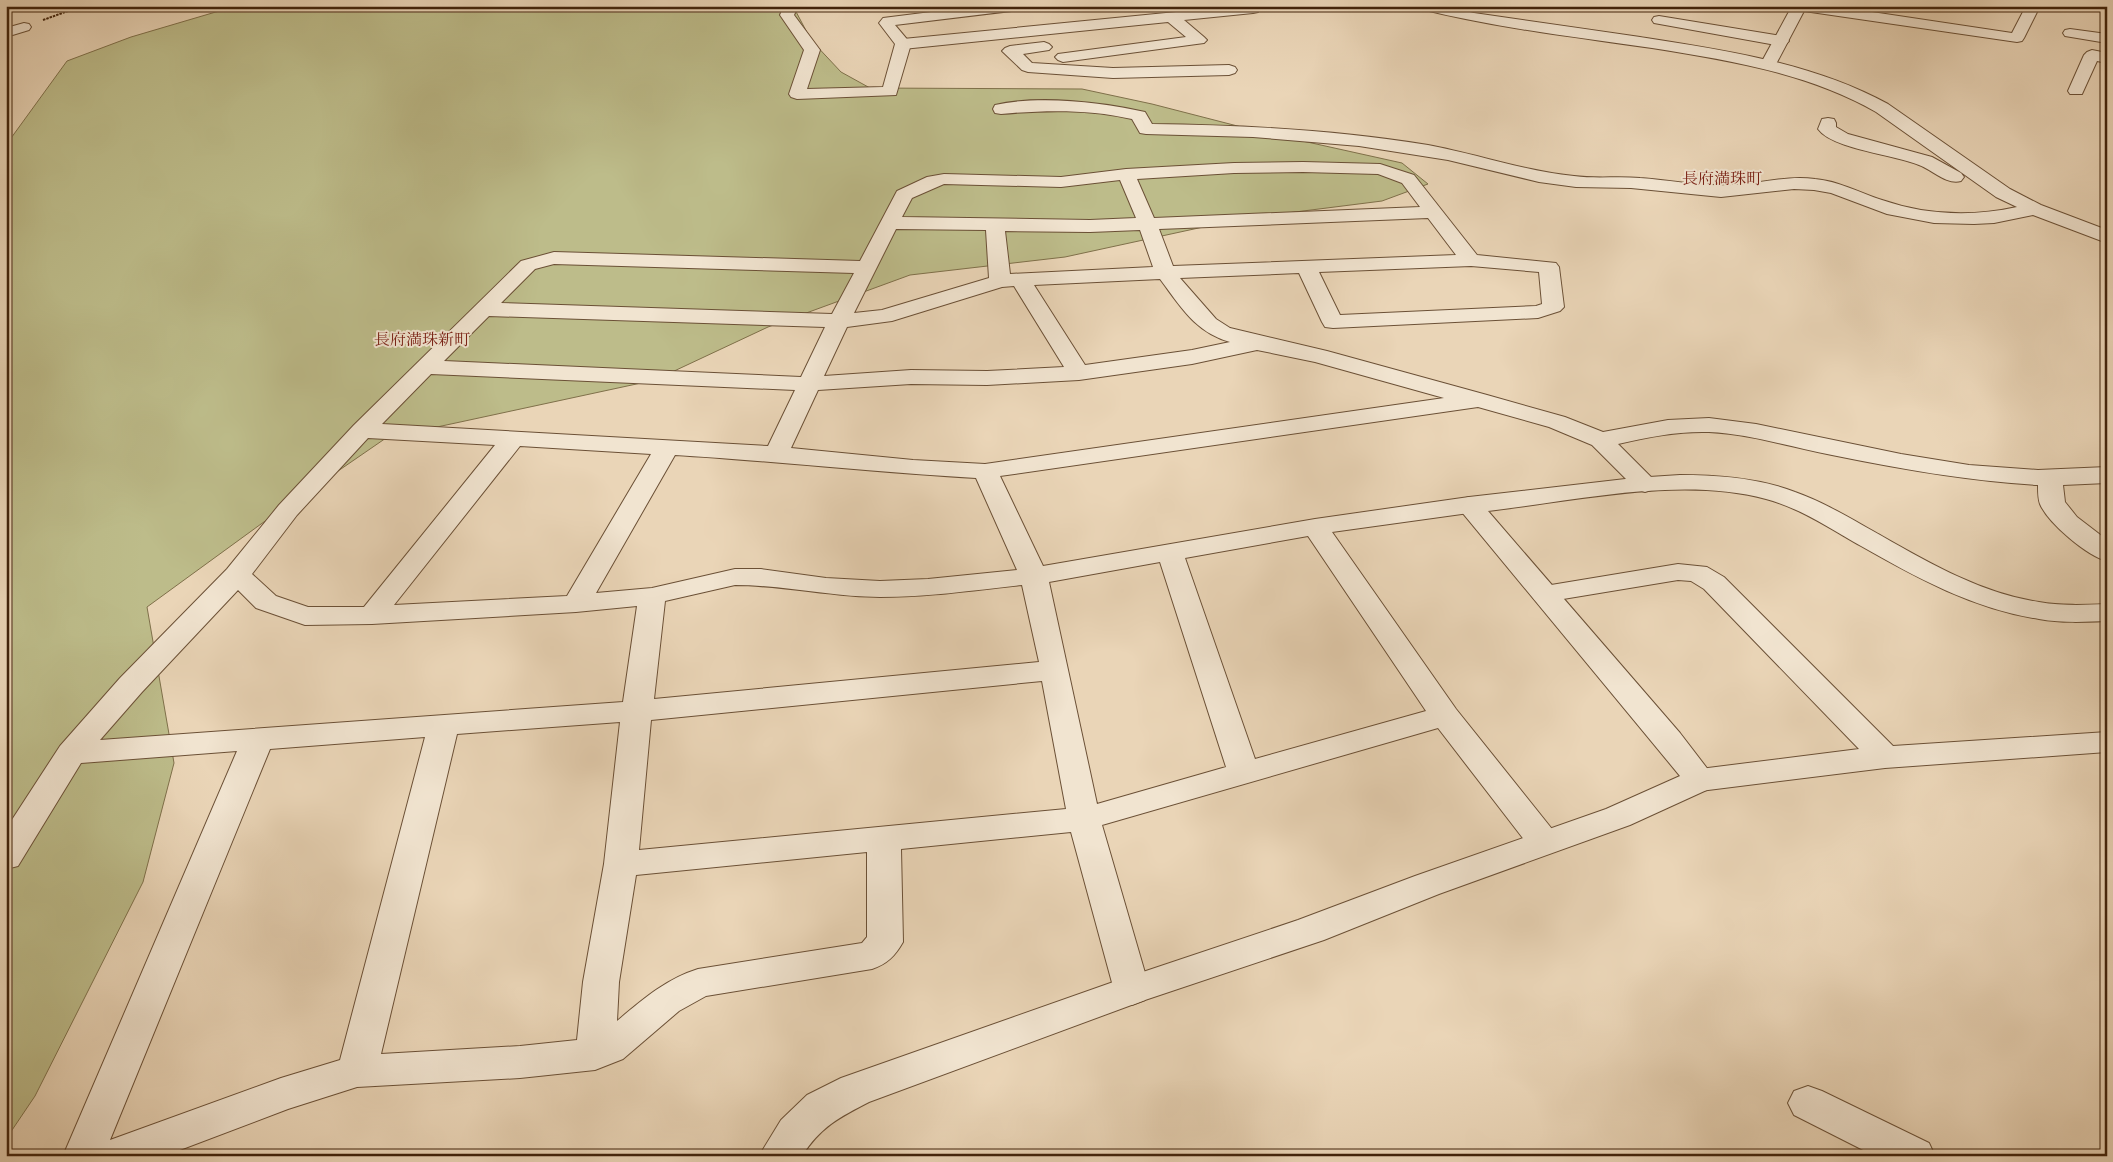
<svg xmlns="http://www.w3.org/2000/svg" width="2113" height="1162" font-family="'Sorts Mill Goudy','Noto Serif JP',serif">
<rect width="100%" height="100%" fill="#ead5b7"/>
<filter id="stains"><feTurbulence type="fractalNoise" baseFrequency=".004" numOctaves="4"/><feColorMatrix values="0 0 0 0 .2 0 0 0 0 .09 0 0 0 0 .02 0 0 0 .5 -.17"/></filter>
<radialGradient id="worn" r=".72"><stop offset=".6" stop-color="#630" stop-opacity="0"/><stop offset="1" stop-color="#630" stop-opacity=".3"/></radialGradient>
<polygon fill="#bdbc8a" stroke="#7f704a" points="236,6 793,6 811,40 841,72 870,88 1082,89 1152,104 1253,130 1402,163 1428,184 1382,201 1240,219 1065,257 910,275 768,327 655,380 386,438 261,524 147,607 174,763 143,882 35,1096 6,1139 6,145 67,61 131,37"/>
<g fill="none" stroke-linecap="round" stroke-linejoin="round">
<g stroke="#6b5036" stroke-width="2">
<g id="minor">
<polygon points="1237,6 1258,6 1260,9 1258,12 1253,13 1184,20 1204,37 1207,40 1204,43 1063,62 1058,60 1055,57 1058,54 1186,37 1168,22 903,49 898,47 895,44 898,41 903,39"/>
<path d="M1419,6H1446L1474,13C1529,21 1584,29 1640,37C1724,50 1813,63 1888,104L2010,189L2041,205L2107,230V243L2033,215L1994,223L1974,224L1934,223L1887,214L1831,193L1814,190L1794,189L1721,197L1631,188L1576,187L1539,182L1448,160L1359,146L1253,137L1146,134L1140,133L1132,119C1089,109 1045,110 1001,114L995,113L993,109L995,105C1039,95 1102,102 1145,112L1152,124C1244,125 1336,130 1428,145C1477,154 1524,171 1574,176C1596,179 1618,176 1640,178C1671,180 1701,187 1732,185C1760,184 1787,175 1815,179C1839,181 1860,193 1882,200C1925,215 1972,217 2017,207L1996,197L1876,112C1808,73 1728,60 1652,48C1575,37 1497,28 1421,9Z"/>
<polygon points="1659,16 1781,36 1786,38 1789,41 1786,44 1781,46 1654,23 1652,20 1654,17"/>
<polygon points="24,23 29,24 31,27 29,30 6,37 6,28"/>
<polygon points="2070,29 2107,34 2107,43 2065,36 2063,33 2065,30"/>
<polygon points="1044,42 1049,44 1052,47 1049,50 1023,54 1032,63 1113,68 1229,65 1235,67 1237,70 1235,73 1229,75 1113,78 1028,72 1022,70 1002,51 1005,48 1010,46"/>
<polygon points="2092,50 2107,53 2107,63 2097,61 2082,94 2070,94 2068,91 2084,55 2087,52"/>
<path d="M1828,118L1834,119L1836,123V127L1848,134L1932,157L1961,173L1964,177L1961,181C1946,185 1933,170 1919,165C1896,155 1832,149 1818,129L1822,119Z"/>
<path d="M1303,162L1380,164L1414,175L1477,255L1556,263L1559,267L1564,307L1560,311L1538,318L1333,328L1325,327L1322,322L1299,273L1180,278L1216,319L1230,328L1327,351L1487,395L1565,417L1603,432L1668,420L1709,418L1756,424L1901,454L1969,465L2038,470L2107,467V483L2063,485L2065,502L2077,517L2107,540V561C2087,556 2048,523 2040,504C2038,499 2038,491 2038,485C1968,481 1900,469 1832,455C1791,447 1750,434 1709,432C1678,431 1648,437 1618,444L1658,484L1654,489L1645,492L1636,489L1592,445L1549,427L1478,407L1000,476L1043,566L1315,519L1469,497L1478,500L1482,505L1478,510L1469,513L1332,532L1456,709L1556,834L1561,842L1556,850L1544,854L1532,850L1438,728L1102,825L1150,990L1145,1000L1132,1005L1119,1000L1114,990L1071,832L901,849L903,942C895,956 887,964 872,969L706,996L679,1011L623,1059L595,1070L520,1078L357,1087L288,1109L164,1156H63L237,751L81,763L18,866L6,869V829L60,746L120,678L227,569L279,505L354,425L521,261L554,252L860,261L897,191L927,177L944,174L1061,177L1126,169L1234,163ZM1303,172L1378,174L1402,183L1420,207L1154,218L1137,179L1234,173ZM1120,180L1136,218L1090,220L902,217L912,198L944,184L1061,187ZM1428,218L1456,255L1173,266L1159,229ZM896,229L986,230L989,278L882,310L854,313ZM1140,230L1153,267L1010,274L1005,231L1090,232ZM554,264L854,273L832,314L501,303L535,269ZM1471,266L1539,272L1542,304L1536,306L1340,315L1319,272ZM1160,279C1181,307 1195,332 1230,342L1192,350L1085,365L1034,285ZM1014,286L1064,367L987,371L911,370L824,376L847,327L892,321L1002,287ZM489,316L825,327L801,377L444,361ZM1257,350L1315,362L1444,398L985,464L913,460L791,448L818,390L911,384L987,385L1079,380L1192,364ZM431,374L795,390L768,446L382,424ZM368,438L495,445L364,607H308L276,596L252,574L297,515ZM520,446L651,454L567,596L394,605ZM675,455C775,461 875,472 976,478L1017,570L928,579L880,581L826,578L761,569H735L652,588L596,593ZM1308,536L1426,711L1255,759L1185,558ZM1160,562L1226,767L1097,804L1049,582ZM735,585C784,585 832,597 880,597C928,597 975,590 1022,585L1039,662L654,699L665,601ZM238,590L256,608L305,625L372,624L576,612L637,606L623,702L100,740L142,692ZM1042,681L1066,809L639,850L651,720ZM620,722L604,864L583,982L577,1040L520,1046L381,1054L457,734ZM425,737L340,1060L281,1078L110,1140L270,749ZM867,852V937L862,943L698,969C666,979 642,1000 617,1021L619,982L636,875Z"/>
<polygon points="1678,564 1707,567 1724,577 1893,746 2107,732 2107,752 1885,768 1700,791 1689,788 1684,780 1689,772 1700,769 1859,749 1704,589 1691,581 1678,580 1545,602 1535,600 1531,594 1535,588 1545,586"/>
<polygon points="1808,1086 1822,1091 1929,1143 1935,1156 1875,1156 1794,1115 1788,1103 1794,1091"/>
</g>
</g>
<g stroke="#6b5036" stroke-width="2">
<g id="tertiary">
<polygon points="784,6 798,6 794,15 820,50 807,89 883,87 895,44 879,23 883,18 979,6 1026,6 1019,10 895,25 911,44 896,95 797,99 791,97 789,94 804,50 780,15"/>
<polygon points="1792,6 1832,6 2012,33 2026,6 2040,6 2024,38 2022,41 2017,42 1804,11 1774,68 1762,68 1760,65"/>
<path d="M1680,475C1719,475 1759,478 1795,492C1823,502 1848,517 1873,531C1924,560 1979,593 2039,602C2062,606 2084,605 2107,604V621C2084,622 2061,623 2039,619C1974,609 1917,578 1861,546C1831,529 1800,508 1766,499C1680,476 1575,501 1488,511L1680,733L1716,780L1711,788L1630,825L1439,894L1324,940L1145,1000L869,1102C840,1117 820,1127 802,1156H759L781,1120L807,1095L841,1078L1119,980L1298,920L1415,876L1606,809L1680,776L1456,505L1460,500L1469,497L1634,478Z"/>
</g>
</g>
<polyline stroke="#41230b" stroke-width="2" stroke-dasharray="2.5 1" stroke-linecap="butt" points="43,20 82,6"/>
<use href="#minor" fill="#f1e4d0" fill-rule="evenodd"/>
<use href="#tertiary" fill="#f1e4d0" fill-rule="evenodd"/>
</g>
<g text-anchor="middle" stroke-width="4" stroke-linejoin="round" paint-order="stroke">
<g font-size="16" fill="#7a1f14" stroke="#f1e4d0">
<text x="1722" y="184">長府満珠町</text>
<text x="422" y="345">長府満珠新町</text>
</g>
</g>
<rect width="2113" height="1162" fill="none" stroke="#ead5b7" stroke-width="25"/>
<rect x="8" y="8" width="2098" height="1147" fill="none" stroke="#41230b" stroke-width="2.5"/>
<rect x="12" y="12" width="2088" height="1137" fill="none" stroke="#41230b"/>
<rect width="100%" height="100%" filter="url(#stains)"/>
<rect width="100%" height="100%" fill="url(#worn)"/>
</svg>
